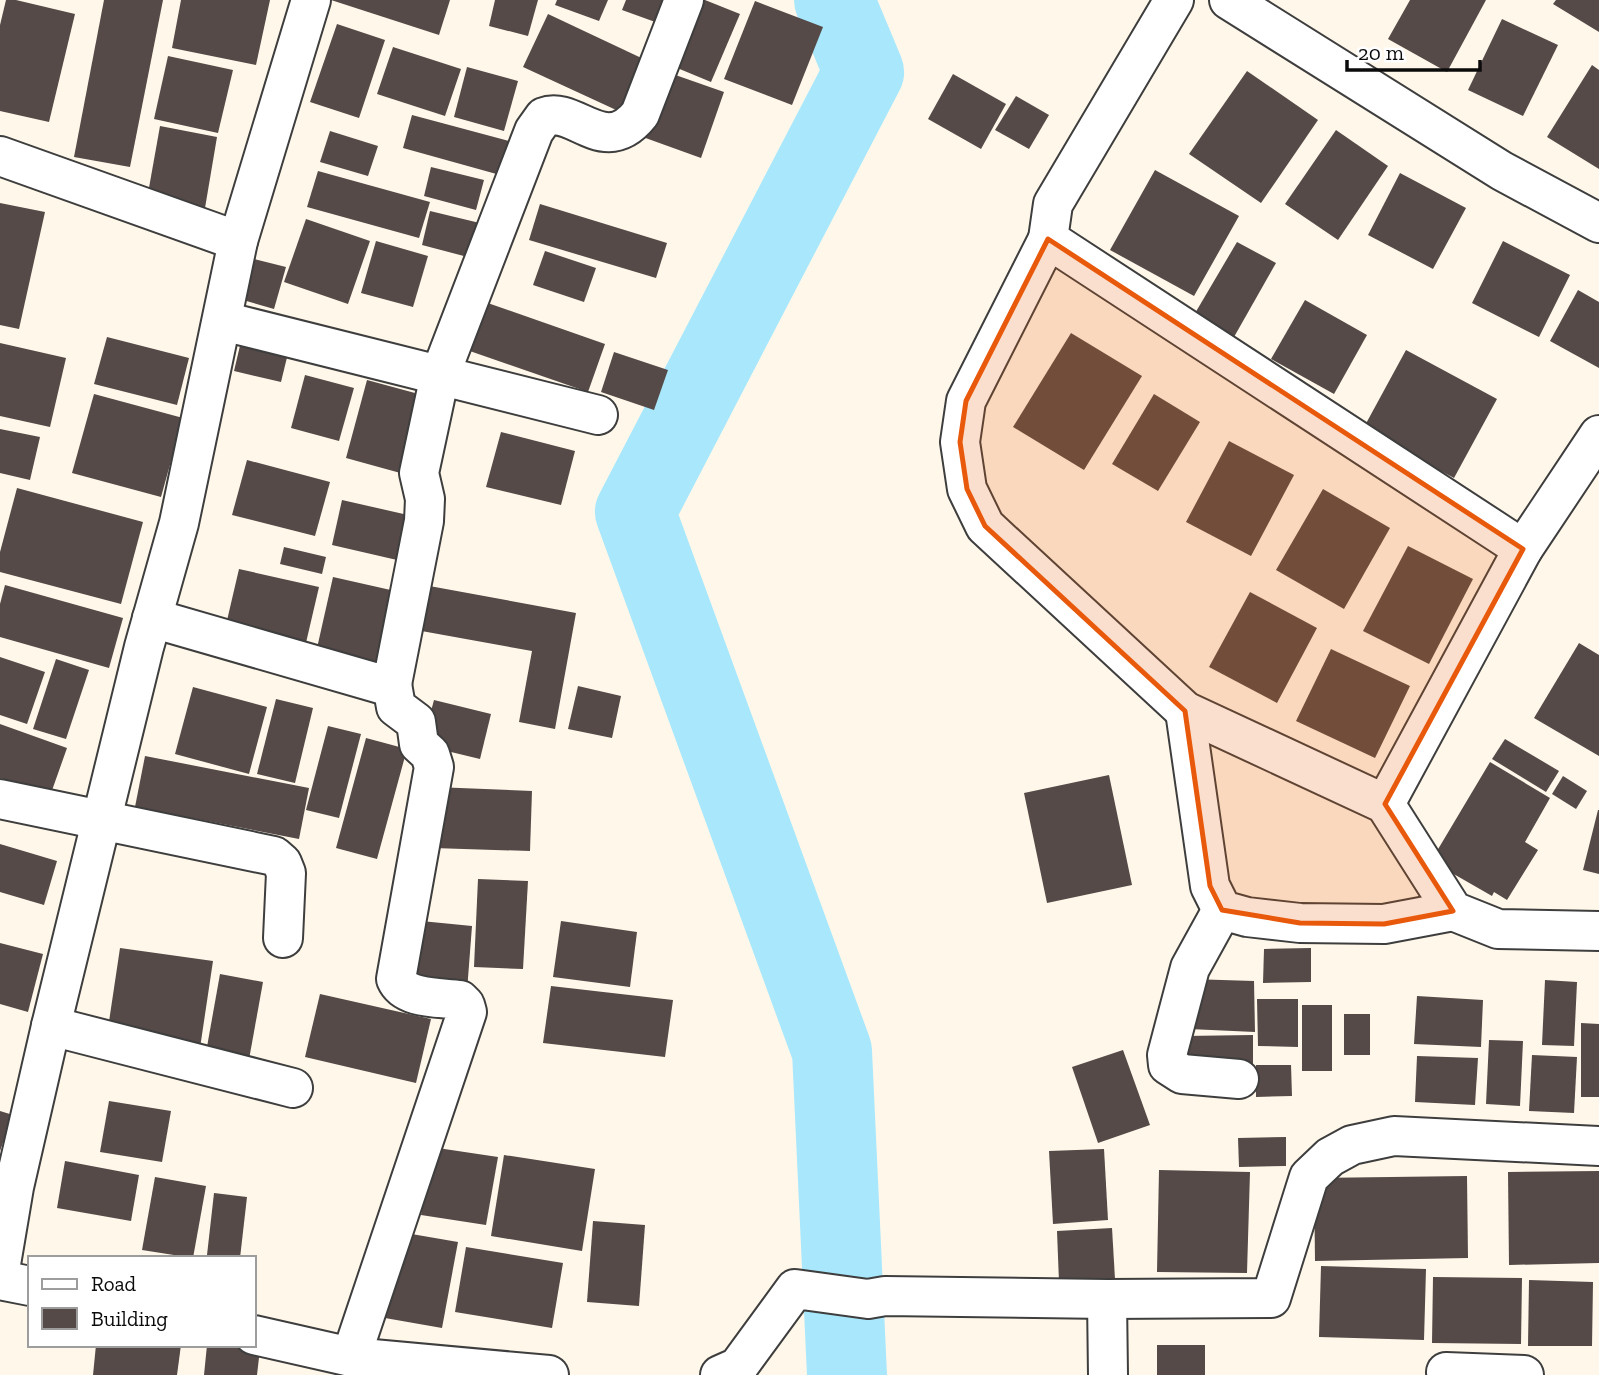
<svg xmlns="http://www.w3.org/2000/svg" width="1599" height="1375" font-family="'Zilla Slab',serif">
<rect width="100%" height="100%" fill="#fff8ea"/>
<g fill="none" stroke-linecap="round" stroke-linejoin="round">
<polyline stroke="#a9e8fc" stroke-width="80" points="834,0 864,72 635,512 832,1051 847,1375"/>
</g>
<g fill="#554a47">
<polygon points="6,0 16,0 75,14 49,122 0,111 0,25"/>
<polygon points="104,0 163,0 130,167 74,157"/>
<polygon points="181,0 270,0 256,65 172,48"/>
<polygon points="331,0 450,0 439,35"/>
<polygon points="495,0 538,0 528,36 489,26"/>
<polygon points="557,0 608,0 599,21 555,5"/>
<polygon points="626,0 667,0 658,23 622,10"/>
<polygon points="697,0 705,0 740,14 711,82 670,65"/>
<polygon points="1410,0 1486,0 1447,72 1388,39"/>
<polygon points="1556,0 1599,0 1599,32 1553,4"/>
<polygon points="755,1 823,27 792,105 724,79"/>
<polygon points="548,14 652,63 627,115 523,67"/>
<polygon points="1502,19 1558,45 1523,116 1468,90"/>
<polygon points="337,24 385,40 359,118 310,102"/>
<polygon points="393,47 461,69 445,116 377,94"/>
<polygon points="168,56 233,70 218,133 154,119"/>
<polygon points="1592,65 1599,70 1599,169 1547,137"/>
<polygon points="467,67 518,81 504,131 454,117"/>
<polygon points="664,71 724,92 701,158 640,136"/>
<polygon points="1247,71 1318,120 1261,203 1189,154"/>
<polygon points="953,74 1006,104 981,149 928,119"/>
<polygon points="1016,96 1049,115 1029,149 995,130"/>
<polygon points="412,115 509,141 500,175 403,148"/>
<polygon points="160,126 217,137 205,208 147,199"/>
<polygon points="1336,130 1388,166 1338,240 1285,204"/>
<polygon points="330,131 378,146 368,176 320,162"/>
<polygon points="431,167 484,180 476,210 424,196"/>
<polygon points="1155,170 1239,216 1194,296 1110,250"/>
<polygon points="318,171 430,202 419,238 307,207"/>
<polygon points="1400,173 1466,208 1433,269 1368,235"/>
<polygon points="0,203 45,212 19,329 0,325"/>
<polygon points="540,204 667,243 656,278 529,240"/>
<polygon points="430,211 488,225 479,260 422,245"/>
<polygon points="306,219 370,241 348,304 284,282"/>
<polygon points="376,241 428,256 413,307 361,293"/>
<polygon points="1503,241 1570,275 1539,337 1472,303"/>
<polygon points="1237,242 1276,263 1234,337 1194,315"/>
<polygon points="545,251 596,268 584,302 533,285"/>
<polygon points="254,259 286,267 274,309 243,300"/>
<polygon points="1578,290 1599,302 1599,368 1550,341"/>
<polygon points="1305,300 1367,335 1334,394 1271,359"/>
<polygon points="482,301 605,344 588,392 464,349"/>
<polygon points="243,333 290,345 281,382 234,371"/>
<polygon points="1071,333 1142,376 1084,470 1013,427"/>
<polygon points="107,337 189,358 177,405 94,384"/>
<polygon points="0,343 66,358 50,427 0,416"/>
<polygon points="1406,350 1497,399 1454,478 1363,429"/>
<polygon points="614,352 668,370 654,410 601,392"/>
<polygon points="305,375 354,388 339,441 291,428"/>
<polygon points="367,380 426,396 404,474 346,458"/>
<polygon points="94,394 183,418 161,497 72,473"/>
<polygon points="1154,394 1200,422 1158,491 1112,464"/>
<polygon points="0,429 40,437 30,480 0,473"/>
<polygon points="501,432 575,451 561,505 486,487"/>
<polygon points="1229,441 1294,475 1251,556 1186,522"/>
<polygon points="247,460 330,482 315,536 232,515"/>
<polygon points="17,488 143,522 121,604 0,572 0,552"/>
<polygon points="1323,489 1390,528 1344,609 1276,570"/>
<polygon points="342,500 408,515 397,560 332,545"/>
<polygon points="1408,546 1473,579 1429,664 1363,631"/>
<polygon points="284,547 326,557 322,574 280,564"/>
<polygon points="239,569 319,587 305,647 225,629"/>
<polygon points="333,577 404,593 386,673 315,657"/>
<polygon points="5,585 123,618 109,668 0,637 0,604"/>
<polygon points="424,585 576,613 555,729 519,722 532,651 416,630"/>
<polygon points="1250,592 1317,628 1277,703 1209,667"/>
<polygon points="1579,643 1599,655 1599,756 1534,718"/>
<polygon points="1331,649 1410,686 1375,758 1296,721"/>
<polygon points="0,657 45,672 27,724 0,715"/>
<polygon points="56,659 89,670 66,739 33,729"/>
<polygon points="578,686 621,696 612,738 568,729"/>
<polygon points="193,687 267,707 249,774 175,754"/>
<polygon points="276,699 313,708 295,783 257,774"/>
<polygon points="434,700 491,714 480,759 422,745"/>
<polygon points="0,724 67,748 50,796 0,778"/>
<polygon points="328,726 361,734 339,818 306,810"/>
<polygon points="366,738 407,749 377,859 336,848"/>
<polygon points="1505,739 1559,771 1546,792 1492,759"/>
<polygon points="145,756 309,788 299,839 135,807"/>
<polygon points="1490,762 1550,798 1525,842 1538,850 1507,900 1494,892 1492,896 1431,861"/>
<polygon points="1109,775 1132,885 1047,903 1024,793"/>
<polygon points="1563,776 1587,791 1576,809 1552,794"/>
<polygon points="435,787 532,791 530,851 433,848"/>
<polygon points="1598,810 1599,810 1599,874 1583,870"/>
<polygon points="0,844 57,861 44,905 0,892"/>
<polygon points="478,879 528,881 523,969 474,967"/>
<polygon points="411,920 472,926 467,991 406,986"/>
<polygon points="561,921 637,932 630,987 553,977"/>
<polygon points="0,943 43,954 28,1012 0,1004"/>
<polygon points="120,948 213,961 200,1048 107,1035"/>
<polygon points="1311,948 1311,982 1263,983 1264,949"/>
<polygon points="220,974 263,982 248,1065 205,1058"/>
<polygon points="1190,979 1254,981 1255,1032 1189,1029"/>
<polygon points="1545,980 1577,982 1574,1046 1542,1045"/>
<polygon points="551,986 673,1000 665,1057 543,1043"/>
<polygon points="320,994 431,1019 416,1083 305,1057"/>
<polygon points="1417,996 1483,1000 1481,1047 1414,1044"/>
<polygon points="1257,999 1298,999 1298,1047 1258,1046"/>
<rect x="1302" y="1005" width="30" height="66"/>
<rect x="1344" y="1014" width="26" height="41"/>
<polygon points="1581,1023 1599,1024 1599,1097 1581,1097"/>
<polygon points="1253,1035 1253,1069 1184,1070 1184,1036"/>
<polygon points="1489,1040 1523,1041 1520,1106 1486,1104"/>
<polygon points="1123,1050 1150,1125 1098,1143 1072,1067"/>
<polygon points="1532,1055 1577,1057 1574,1113 1529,1111"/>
<polygon points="1417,1056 1478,1058 1475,1105 1415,1102"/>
<polygon points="1256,1065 1291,1065 1292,1096 1256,1097"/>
<polygon points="109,1101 171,1111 162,1162 100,1152"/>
<polygon points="0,1111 13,1115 0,1151"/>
<polygon points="1286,1137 1286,1166 1239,1167 1238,1138"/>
<polygon points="431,1147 498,1157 486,1225 421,1215"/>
<polygon points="1104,1149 1108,1220 1053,1224 1049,1151"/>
<polygon points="504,1155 595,1169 582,1251 491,1236"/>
<polygon points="65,1161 139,1175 131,1221 57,1208"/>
<polygon points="1159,1170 1250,1172 1247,1273 1157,1272"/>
<polygon points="1599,1171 1599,1263 1509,1265 1508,1172"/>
<polygon points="1467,1176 1468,1258 1315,1261 1314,1178"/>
<polygon points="155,1177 206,1186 193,1258 142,1250"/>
<polygon points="214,1193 247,1197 240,1258 207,1255"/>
<polygon points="593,1221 645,1225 639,1306 587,1302"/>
<polygon points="1112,1228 1115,1279 1059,1282 1057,1231"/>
<polygon points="400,1232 458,1242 442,1328 385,1318"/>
<polygon points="466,1247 563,1263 552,1328 455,1312"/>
<polygon points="1321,1266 1426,1269 1424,1340 1319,1337"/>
<polygon points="1433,1277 1522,1278 1521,1344 1432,1343"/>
<polygon points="1529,1280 1593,1282 1592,1346 1528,1346"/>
<polygon points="261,1340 257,1375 204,1375 207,1345 254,1345"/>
<polygon points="96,1345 181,1345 177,1375 93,1375"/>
<rect x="1157" y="1345" width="48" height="30"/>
</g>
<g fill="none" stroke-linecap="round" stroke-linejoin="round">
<g stroke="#3e3e3e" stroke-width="42">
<g id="minor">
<polyline points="1174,0 1053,204 1048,239 1523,549"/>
<polyline points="1229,0 1502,171 1599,223"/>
<polyline points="0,156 238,241"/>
<polyline points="1048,239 966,401 960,442 967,489 985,526 1185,711 1385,804 1453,911 1498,929 1599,931"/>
<polyline points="223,321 598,415"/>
<path d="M152,618L384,685L392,684L424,521L425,499L419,473L440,375L534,131L544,117C575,105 604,159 640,114L684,0"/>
<polyline points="1185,711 1210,886 1222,910 1247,917 1300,923 1384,924 1453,911"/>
<polyline points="0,799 274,856 282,863 286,873 283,938"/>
<polyline points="1385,804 1523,549 1599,435"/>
<polyline points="1222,910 1190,968 1167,1055 1168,1065 1182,1074 1239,1079"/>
<polyline points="51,1026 293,1088"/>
<polyline points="0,1270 14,1187 51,1026 144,647 179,523 238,241 311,0"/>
<polyline points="0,1280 30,1286"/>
<polyline points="1107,1299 1108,1375"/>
<polyline points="254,1335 351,1357 549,1375"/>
<path d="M351,1357L467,1012L465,1005L460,1000C440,997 405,1000 396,979L434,767L430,754L419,744L416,722L396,707L392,684"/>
<polyline points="1446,1372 1524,1375"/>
<polyline points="720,1375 738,1367 795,1289 868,1299 885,1296 1107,1299 1271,1298 1309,1177 1330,1157 1352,1145 1394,1136 1599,1146"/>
</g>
</g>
<use href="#minor" stroke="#fff" stroke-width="38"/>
</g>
<path fill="#e8590c" fill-opacity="0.2" stroke="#e8590c" stroke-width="5" stroke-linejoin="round" d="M1048,239L1523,549L1385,804L1453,911L1384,924L1300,923L1222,910L1210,886L1185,711L985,526L967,489L960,442L966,401Z"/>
<rect x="28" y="1256" width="228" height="91" fill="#ffffff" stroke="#9d9d9d" stroke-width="2"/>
<rect x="42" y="1279" width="35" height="10" fill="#ffffff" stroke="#9d9d9d" stroke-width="2"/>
<text x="91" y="1291" font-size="21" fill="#0b0b0b">Road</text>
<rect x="42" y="1308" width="35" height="21" fill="#554a47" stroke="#9d9d9d" stroke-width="2"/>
<text x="91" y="1326" font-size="21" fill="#0b0b0b">Building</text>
<path d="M1347 60v10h133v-10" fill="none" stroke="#0b0b0b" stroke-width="3.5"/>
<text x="1358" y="60" font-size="21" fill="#0b0b0b" stroke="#ffffff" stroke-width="5" paint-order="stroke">20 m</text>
</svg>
